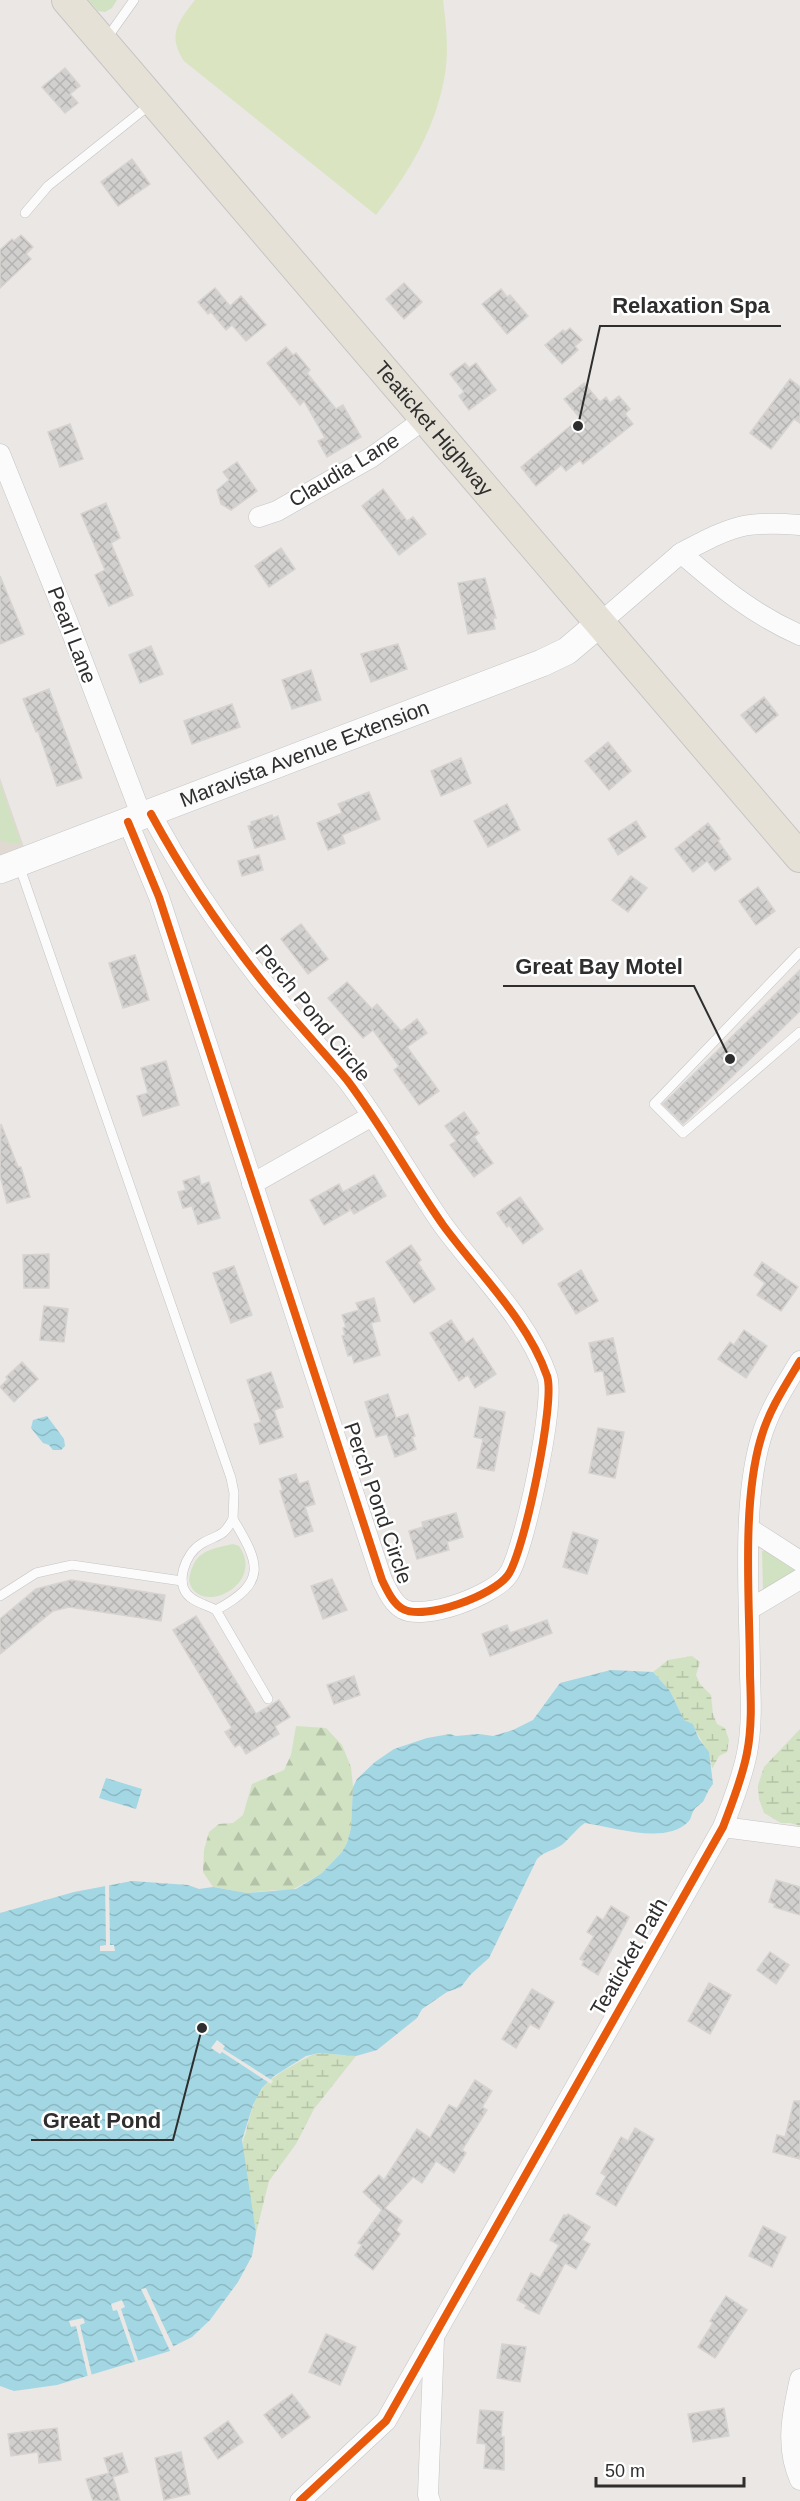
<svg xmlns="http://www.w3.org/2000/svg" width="800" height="2501" font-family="Helvetica,sans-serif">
<defs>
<pattern id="forest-firs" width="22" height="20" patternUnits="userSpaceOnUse" patternTransform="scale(1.5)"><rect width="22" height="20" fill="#d1e2c2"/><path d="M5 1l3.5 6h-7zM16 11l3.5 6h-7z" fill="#b4c2a7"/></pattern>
<pattern id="wetland-marsh" width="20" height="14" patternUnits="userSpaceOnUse" patternTransform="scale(1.5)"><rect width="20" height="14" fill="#d1e2c2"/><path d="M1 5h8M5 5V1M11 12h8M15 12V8" fill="none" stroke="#b4c2a7"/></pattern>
<pattern id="water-waves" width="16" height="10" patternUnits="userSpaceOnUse" patternTransform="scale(1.5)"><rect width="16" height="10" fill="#a2d7e3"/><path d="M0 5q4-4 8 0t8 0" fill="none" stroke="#8cb9c3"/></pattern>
<pattern id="building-cross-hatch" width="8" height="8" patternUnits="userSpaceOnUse" patternTransform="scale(1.5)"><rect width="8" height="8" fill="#d2d0ce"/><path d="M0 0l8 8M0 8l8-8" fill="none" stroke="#b5b3b1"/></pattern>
</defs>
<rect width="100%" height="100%" fill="#eae7e5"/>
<polygon fill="#e0d9d2" points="0,778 25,850 0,859"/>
<g fill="#d1e2c2">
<polygon points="88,0 117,0 112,8 105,12 98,11"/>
<polygon points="0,783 21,843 11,844 0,840"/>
<path d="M233,1544L239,1546C267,1586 196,1618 189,1580C194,1551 207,1550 233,1544Z"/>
<polygon points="762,1551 766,1551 800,1567 800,1573 763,1591"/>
</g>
<polygon fill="url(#forest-firs)" points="296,1726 326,1728 342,1745 351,1767 353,1787 351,1828 347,1843 342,1852 322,1873 290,1891 275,1890 247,1893 213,1887 203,1872 204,1850 209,1832 219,1824 233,1823 243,1815 252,1784 284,1770 291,1755"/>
<g fill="url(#wetland-marsh)">
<path d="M692,1656L700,1662L696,1675L700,1684L711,1695L713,1714L717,1724L725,1728L729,1740L727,1752L719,1756L712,1769C711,1751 699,1740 693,1724L684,1720L670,1691L653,1672L668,1660Z"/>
<polygon points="800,1729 800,1826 790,1823 781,1823 764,1813 759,1799 758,1785 764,1767"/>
<path d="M319,2053L356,2056L314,2109L296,2144L269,2181L256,2233C251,2204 241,2170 243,2141C243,2138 245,2136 246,2132C254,2098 258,2085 290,2067C301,2061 307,2056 319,2053Z"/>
</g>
<path fill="#dae4c1" d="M195,0H443C446,24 449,50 445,74C436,128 409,173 376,215L184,61C167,35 178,22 195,0Z"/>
<g fill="url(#water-waves)">
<polygon points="47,1416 64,1439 65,1446 61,1450 53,1450 49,1445 43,1443 31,1428 33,1420"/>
<path d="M611,1670L653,1672L670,1691L684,1720L693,1724L699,1739L709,1752L713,1784C708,1790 707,1794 704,1800C702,1804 696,1806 694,1810C691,1814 692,1818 688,1822C665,1845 614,1827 585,1823C576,1829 571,1837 563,1844C554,1851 546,1850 537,1859L489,1958L471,1974L461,1987L447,1992L422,2009L417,2018L377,2050L356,2056L319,2053L306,2056L274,2076L262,2088L253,2105L242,2140L256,2233L252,2256L238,2282L210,2320L192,2337L174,2346L170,2351L57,2385L14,2391L0,2386V1913L74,1892L132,1881L188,1885L199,1889L213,1887L247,1893L296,1889L322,1873L342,1852L347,1843L351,1828L353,1787L357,1779L375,1762L394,1749L427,1738L450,1734L456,1736L479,1734L493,1736L513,1730L533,1720L560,1683Z"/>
<polygon points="106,1778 142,1789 136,1809 99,1798"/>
</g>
<g fill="#eae7e5">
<polygon points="109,1882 110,1945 114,1945 115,1951 100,1951 100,1946 106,1945 105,1883"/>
<polygon points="217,2040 225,2046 223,2049 273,2081 271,2084 222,2052 220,2054 211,2048"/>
<polygon points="146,2288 175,2350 171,2353 141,2289"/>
<polygon points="122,2300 125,2307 121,2309 139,2363 136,2364 117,2310 113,2311 111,2304"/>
<polygon points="83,2318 85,2323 80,2325 92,2376 88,2377 76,2326 71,2327 69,2321"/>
</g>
<g fill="url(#building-cross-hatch)" stroke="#d6d3d1" stroke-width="1.5">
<polygon points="65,68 80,86 70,94 78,103 65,113 42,87"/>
<polygon points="132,159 150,184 118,206 101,182"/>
<polygon points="21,235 33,247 26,254 31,259 0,288 0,250 12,239 14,241"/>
<polygon points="404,283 422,302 404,319 386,299"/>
<polygon points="215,288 230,306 241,296 266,325 246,341 232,325 226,330 211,312 208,314 198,302"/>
<polygon points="501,289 507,297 510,295 528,316 507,334 482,304"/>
<polygon points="570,328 582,340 575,346 578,350 562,364 545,345 563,330 565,332"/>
<polygon points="286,347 293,355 296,353 310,370 307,373 336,409 343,405 361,437 327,457 318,441 325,438 304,401 300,405 267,363"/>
<polygon points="465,363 469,368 476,363 496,390 469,410 459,396 464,392 450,374"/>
<polygon points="790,379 800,387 800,423 794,419 771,449 750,433"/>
<polygon points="584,383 600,402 606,397 610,403 619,396 630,409 625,414 633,424 583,464 580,460 566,471 561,465 536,486 521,467 580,418 564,399"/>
<polygon points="70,424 83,459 60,467 48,432"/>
<polygon points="237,462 257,491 231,510 221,504 217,490 229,480 223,472"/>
<polygon points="383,489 407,521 413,517 426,534 399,555 362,506"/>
<polygon points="106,503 120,538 111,543 133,595 109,606 95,575 105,570 81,514"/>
<polygon points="281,548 295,569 269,587 255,566"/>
<polygon points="0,576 24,634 0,644"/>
<polygon points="485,578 496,618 493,618 495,629 468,634 458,583"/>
<polygon points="398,644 407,669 371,682 361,654"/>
<polygon points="151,646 163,674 140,683 129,655"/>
<polygon points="311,670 321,700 292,709 282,680"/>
<polygon points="49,689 82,778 57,786 38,731 36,732 23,699"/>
<polygon points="764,697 778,715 756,733 741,715"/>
<polygon points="232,704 240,727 192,744 184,721"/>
<polygon points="608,742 631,771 609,790 585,761"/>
<polygon points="461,758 471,783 441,796 431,771"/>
<polygon points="369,792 380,819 342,835 345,843 328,850 317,823 342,813 338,804"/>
<polygon points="507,804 520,830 488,847 474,821"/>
<polygon points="272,815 273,818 278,816 285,839 255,848 248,826 252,825 251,822"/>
<polygon points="636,821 646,837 618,855 608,839"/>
<polygon points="708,823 720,839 718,841 731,859 715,871 707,861 693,872 675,849"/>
<polygon points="259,855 263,870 242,876 238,861"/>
<polygon points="631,876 647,888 628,912 612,900"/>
<polygon points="758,887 775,911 756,925 739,901"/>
<polygon points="301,924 328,959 308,974 281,939"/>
<polygon points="135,955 149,1000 123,1008 109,963"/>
<polygon points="800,970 800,1011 683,1124 663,1104"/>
<polygon points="347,982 372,1009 377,1004 401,1031 417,1019 427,1033 407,1047 439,1091 419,1105 394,1070 399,1066 373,1030 363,1038 328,998"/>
<polygon points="166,1061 179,1105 143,1116 137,1096 148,1093 141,1068"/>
<polygon points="464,1112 479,1133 474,1137 493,1163 474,1177 450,1145 456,1141 445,1126"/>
<polygon points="1,1124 18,1167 21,1167 30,1197 7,1203 0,1175"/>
<polygon points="374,1175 386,1196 354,1214 347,1204 349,1211 324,1225 310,1200 339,1184 343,1192"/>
<polygon points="199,1176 201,1185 209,1182 220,1218 198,1224 192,1206 183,1208 178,1192 186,1190 183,1181"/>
<polygon points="520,1197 543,1229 523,1244 509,1225 507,1227 497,1213"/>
<polygon points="411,1245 421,1260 418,1263 435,1289 414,1303 386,1262"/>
<polygon points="49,1254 49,1288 24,1288 23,1255"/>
<polygon points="762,1262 798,1287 781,1311 757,1295 765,1283 754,1275"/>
<polygon points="234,1266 252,1315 231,1323 213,1273"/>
<polygon points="581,1270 598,1301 576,1314 558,1284"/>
<polygon points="374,1298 380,1321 371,1323 380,1355 354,1363 352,1355 348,1356 342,1336 345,1335 343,1328 346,1327 342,1315 359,1310 356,1303"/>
<polygon points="44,1306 68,1309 64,1342 40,1340"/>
<polygon points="451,1320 466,1343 473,1338 496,1374 475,1388 468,1375 459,1381 430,1333"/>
<polygon points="744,1330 767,1346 746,1378 718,1359 730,1342 734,1345"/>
<polygon points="613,1338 625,1392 607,1395 603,1371 595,1372 589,1343"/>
<polygon points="22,1362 38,1379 14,1402 0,1387 8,1379 6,1377"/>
<polygon points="271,1372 283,1407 274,1410 283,1437 260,1444 254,1424 261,1422 247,1380"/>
<polygon points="388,1394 396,1418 408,1414 415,1436 412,1437 416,1449 395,1457 387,1434 376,1437 365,1402"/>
<polygon points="480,1407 505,1412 494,1471 477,1468 483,1439 474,1437"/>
<polygon points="598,1428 624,1432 615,1478 589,1473"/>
<polygon points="296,1474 299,1484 308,1481 315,1504 305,1507 313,1531 295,1537 280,1491 283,1490 279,1479"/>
<polygon points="456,1513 463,1537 447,1542 449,1550 417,1559 409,1531 423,1527 422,1522"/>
<polygon points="573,1532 598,1540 587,1574 563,1567"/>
<polygon points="332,1579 347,1610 323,1619 311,1586"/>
<polygon points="71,1580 165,1595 161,1621 69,1607 53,1611 0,1654 0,1619 36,1589"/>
<polygon points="196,1616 256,1714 279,1700 290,1717 275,1726 279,1734 246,1754 240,1744 235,1747 225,1732 232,1728 173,1630"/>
<polygon points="547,1620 552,1633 490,1656 482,1634 507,1625 510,1633"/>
<polygon points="354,1676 360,1695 334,1704 327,1685"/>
<polygon points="776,1880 800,1887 800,1915 774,1907 775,1904 769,1902"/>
<polygon points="611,1906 629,1917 598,1975 582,1965 584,1961 580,1959 594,1936 587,1932 597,1916 603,1920"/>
<polygon points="770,1952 789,1965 776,1984 757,1970"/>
<polygon points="709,1983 731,1995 710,2034 688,2021"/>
<polygon points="532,1989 554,2002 539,2029 530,2024 516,2048 502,2039"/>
<polygon points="475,2080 492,2091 482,2107 487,2110 462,2150 466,2153 454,2173 436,2161 422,2183 413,2177 385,2208 402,2221 396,2230 400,2234 373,2270 355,2255 362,2245 358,2243 382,2210 363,2192 379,2175 384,2180 417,2129 430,2138 449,2105 457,2109"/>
<polygon points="794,2101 800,2101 800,2159 773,2152 777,2135 785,2137"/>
<polygon points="635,2128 654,2139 616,2206 596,2194 606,2176 601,2173 621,2137 628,2141"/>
<polygon points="568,2214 590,2227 582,2240 590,2244 576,2269 565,2263 539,2314 525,2308 527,2305 517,2300 531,2273 540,2278 559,2245 550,2240 564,2215 567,2216"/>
<polygon points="763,2226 786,2237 772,2267 749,2256"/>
<polygon points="726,2296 747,2310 715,2358 698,2347 713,2323 710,2321"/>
<polygon points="326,2334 356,2347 340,2385 309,2372"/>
<polygon points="502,2344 526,2347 520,2382 497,2378"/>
<polygon points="292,2394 310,2417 282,2438 264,2415"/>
<polygon points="724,2408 729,2436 693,2442 688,2414"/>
<polygon points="480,2410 503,2412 501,2437 504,2437 504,2470 484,2468 486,2444 477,2443"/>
<polygon points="228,2421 243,2442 218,2459 204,2438"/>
<polygon points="57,2428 61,2460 39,2463 38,2452 11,2456 8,2434"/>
<polygon points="181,2452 190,2494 164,2500 155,2458"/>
<polygon points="122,2453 128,2472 113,2477 120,2501 93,2501 86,2479 109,2473 104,2458"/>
</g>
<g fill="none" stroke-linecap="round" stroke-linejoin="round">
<g stroke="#c5c4c5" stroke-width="10">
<g id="lane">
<polyline points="107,38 134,0"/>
<polyline points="25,213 48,186 152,103"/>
<polyline points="19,865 231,1478 234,1493 233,1519"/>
<polyline points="800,952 654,1104 683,1133 800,1032"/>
<path d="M233,1519C260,1564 268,1582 216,1610C207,1605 197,1603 190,1597C174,1584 185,1554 201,1544C217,1534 222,1539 233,1519Z"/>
<polyline points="0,1596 36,1573 72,1565 182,1581"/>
<polyline points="216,1610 268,1699"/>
</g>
</g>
<g stroke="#c5c4c5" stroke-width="21">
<g id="street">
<polyline points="0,454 67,620 142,817"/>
<polyline points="259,517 277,511 372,457 426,418"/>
<path d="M681,553C731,527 743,520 800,525"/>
<path d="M600,623L681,553C719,586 754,615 800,635"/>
<path d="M128,822L159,897L382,1580C387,1590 393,1604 403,1609C425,1621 494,1595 508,1575C524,1553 556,1400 547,1376C528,1320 478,1273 443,1225C410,1178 382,1126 347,1080C318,1045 286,1012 258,976C218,925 182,871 151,814"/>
<polyline points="252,1184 372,1116"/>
<polyline points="750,1529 800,1561"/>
<polyline points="750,1609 800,1579"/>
<polyline points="723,1827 800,1837"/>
<path d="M800,2379C792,2414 785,2447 800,2480"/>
<path d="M300,2501L386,2421L723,1827C732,1803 742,1779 747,1753C752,1728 751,1701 750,1675C750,1605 741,1505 761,1438C769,1410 785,1386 800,1361"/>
<polyline points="430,2501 428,2495 434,2338"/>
</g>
</g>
<g stroke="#c5c4c5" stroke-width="28">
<g id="secondary">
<path id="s1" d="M0,870L542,663L567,651L600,623"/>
</g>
</g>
<g stroke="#c6c4c4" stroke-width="32">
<g id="primary">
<path id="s2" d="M67,0L800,857"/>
</g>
</g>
<use href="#lane" stroke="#fcfbfb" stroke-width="9"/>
<use href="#street" stroke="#fcfbfb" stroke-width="20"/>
<use href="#secondary" stroke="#fcfbfb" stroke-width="27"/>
<use href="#primary" stroke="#e6e1d7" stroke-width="30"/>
<g stroke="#fff" stroke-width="11">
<g id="cycleway">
<path d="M128,822L159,897L382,1580C387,1590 393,1604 403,1609C425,1621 494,1595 508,1575C524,1553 556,1400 547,1376C528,1320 478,1273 443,1225C410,1178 382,1126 347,1080C318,1045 286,1012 258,976C218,925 182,871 151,814"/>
<path d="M300,2501L386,2421L723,1827C732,1803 742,1779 747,1753C752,1728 751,1701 750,1675C750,1605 741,1505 761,1438C769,1410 785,1386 800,1361"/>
</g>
</g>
<use href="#cycleway" stroke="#e8590c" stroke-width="8"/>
</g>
<g text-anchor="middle" stroke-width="5" stroke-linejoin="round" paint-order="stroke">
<g font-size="21" fill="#2e2e2e" stroke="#fff">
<text dy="7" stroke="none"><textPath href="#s2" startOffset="564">Teaticket Highway</textPath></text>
<text transform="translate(344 470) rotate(-31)" y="7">Claudia Lane</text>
<text transform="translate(72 635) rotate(69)" y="7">Pearl Lane</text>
<text dy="7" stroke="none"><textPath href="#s1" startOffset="326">Maravista Avenue Extension</textPath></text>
<text transform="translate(313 1013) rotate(51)" y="7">Perch Pond Circle</text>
<text transform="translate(378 1503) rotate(71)" y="7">Perch Pond Circle</text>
<text transform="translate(629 1957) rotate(-60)" y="7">Teaticket Path</text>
</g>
</g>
<path fill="none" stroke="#2e2e2e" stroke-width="2" d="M578 426L600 326H781M730 1059L694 986H503M202 2028L173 2140H31"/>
<g fill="#2e2e2e" stroke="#fff" stroke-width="2">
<circle cx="578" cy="426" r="6"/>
<circle cx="730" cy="1059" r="6"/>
<circle cx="202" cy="2028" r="6"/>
</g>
<g font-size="22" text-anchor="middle" font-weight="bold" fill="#2e2e2e" stroke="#fff" stroke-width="5" stroke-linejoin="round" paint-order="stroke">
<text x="691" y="313">Relaxation Spa</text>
<text x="599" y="974">Great Bay Motel</text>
<text x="102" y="2128">Great Pond</text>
</g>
<path d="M596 2477v9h148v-9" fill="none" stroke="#2e2e2e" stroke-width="3"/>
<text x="605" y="2477" font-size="18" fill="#2e2e2e" stroke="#ffffff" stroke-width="4.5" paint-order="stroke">50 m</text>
</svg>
